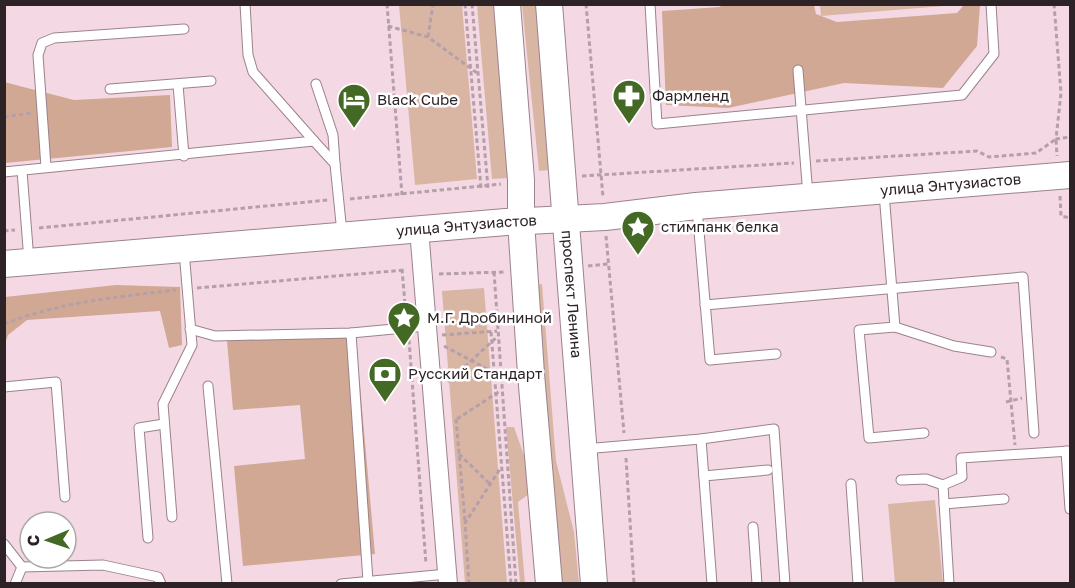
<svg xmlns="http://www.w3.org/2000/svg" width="1075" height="588" font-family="'Golos Text',sans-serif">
<rect width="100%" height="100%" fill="#f4d9e4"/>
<g fill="#d9b6a4">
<polygon points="399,5 462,5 477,179 415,185"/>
<polygon points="477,5 494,5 509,178 492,179"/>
<polygon points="522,5 536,5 550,170 539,171"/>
<polygon points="956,5 821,16 820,5 956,4"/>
<polygon points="542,284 556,461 574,532 579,583 561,583 536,285"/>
<polygon points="484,288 507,583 465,583 442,291"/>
<polygon points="506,427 514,427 526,461 529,494 518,502 525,583 520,583"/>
<polygon points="935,500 943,583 895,583 888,504"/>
</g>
<g fill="#d1a893">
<polygon points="722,4 814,5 816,14 837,22 957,13 964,5 980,5 977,46 943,88 844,83 728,108 666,105 662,11 720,7"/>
<polygon points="4,82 74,100 170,95 172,147 5,163"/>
<polygon points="116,285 180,287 182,345 169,348 160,311 27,320 8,335 5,344 5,297"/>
<polygon points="355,330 375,554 243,566 234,466 305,459 300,405 233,410 227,341"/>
</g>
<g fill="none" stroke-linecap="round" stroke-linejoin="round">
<g stroke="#9b828d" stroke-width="11">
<g id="lane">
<polyline points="245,4 248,55 253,72 314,141"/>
<polyline points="650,4 657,124 962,95 994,54 991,4"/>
<polyline points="798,70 808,196"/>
<polyline points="316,84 333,135 335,164"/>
<polyline points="178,85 184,156"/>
<polyline points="110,89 211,81"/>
<polyline points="46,167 38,55 42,43 54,38 184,29"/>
<polyline points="22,171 29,261"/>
<polyline points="4,172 314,141 335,164 342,233"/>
<polyline points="884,193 895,327"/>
<polyline points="697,208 710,360 776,354"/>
<polyline points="705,305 1023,277 1034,433"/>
<polyline points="190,329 215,336 351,333 426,326"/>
<polyline points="351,333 368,581"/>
<polyline points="208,386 227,584"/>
<polyline points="4,387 56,382 65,497"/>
<polyline points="924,433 869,438 859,330 895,327 954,346 991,352"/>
<polyline points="701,439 712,584"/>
<polyline points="584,449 701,439 774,429 785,584"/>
<polyline points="1066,451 1070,509"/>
<polyline points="704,476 768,470"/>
<polyline points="901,480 926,479 943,485"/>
<polyline points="851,484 858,584"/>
<polyline points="944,504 1004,499"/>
<polyline points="172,517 163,404 192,345 184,251"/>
<polyline points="753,527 757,584"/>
<polyline points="148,538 139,428 164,424"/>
<polyline points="4,544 22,567 15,584"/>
<polyline points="22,567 103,565 158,577 161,584"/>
<polyline points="341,584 447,574"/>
<polyline points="949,584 943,485 962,477 961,458 1070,451"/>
</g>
</g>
<g stroke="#9b828d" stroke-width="20">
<polyline id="street" points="419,229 448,584"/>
</g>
<g stroke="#9b828d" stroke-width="28">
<g id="secondary">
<polyline points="507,4 521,180 521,221 531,374 549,584"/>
<path id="s1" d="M549,4L594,584"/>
<path id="s2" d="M4,264L506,222L605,217L696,206L1070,175"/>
</g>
</g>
<g stroke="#b59fa8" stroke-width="3" stroke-dasharray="4.5 3" stroke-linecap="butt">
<polyline points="387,4 402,195"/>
<polyline points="465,4 481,188"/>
<polyline points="472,4 488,188"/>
<polyline points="586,4 603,197"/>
<polyline points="1054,4 1061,93 1056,139 1070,137"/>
<polyline points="388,26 428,37 477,73"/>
<polyline points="428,37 433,4"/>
<polyline points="4,117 32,113"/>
<polyline points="816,161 977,151 989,157 1036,153 1056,139 1057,156"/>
<polyline points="582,176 794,163"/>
<polyline points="1060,196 1061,216 1070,218"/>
<polyline points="350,199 501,184"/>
<polyline points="39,228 328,200"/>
<polyline points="4,231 15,230"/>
<polyline points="606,236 624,433"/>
<polyline points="588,266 608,264"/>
<polyline points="402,269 406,316"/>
<polyline points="494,272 516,584"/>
<polyline points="439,274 504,272"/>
<polyline points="197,288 405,270"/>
<path d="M4,324C60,302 117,297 176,290"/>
<polyline points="491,332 511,584"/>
<polyline points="442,335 497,331"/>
<polyline points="409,340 426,564"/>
<polyline points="444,346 493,372"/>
<polyline points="1001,357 1007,359 1015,445"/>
<polyline points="448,382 497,337"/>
<polyline points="1006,402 1022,398"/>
<polyline points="456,419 465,521"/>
<polyline points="457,419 500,391"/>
<polyline points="459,454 490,484"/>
<polyline points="626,458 634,584"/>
<polyline points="469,584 465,523 500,469"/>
</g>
<use href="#lane" stroke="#fff" stroke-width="9"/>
<use href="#street" stroke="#fff" stroke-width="18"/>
<use href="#secondary" stroke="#fff" stroke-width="26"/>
</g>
<defs>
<g id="pharmacy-pin" transform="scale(1.725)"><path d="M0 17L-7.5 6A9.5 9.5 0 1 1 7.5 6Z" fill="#436924" stroke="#fff"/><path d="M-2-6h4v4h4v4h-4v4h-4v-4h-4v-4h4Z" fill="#fff"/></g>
<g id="hotel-pin" transform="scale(1.725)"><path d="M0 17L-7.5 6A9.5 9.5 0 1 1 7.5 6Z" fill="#436924" stroke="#fff"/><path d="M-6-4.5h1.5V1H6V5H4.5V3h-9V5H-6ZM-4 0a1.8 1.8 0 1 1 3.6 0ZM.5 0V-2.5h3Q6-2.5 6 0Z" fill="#fff"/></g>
<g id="sight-pin" transform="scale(1.725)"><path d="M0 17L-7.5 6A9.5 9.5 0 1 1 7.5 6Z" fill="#436924" stroke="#fff"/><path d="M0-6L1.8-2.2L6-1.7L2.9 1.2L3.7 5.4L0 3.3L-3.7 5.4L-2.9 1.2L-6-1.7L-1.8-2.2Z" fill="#fff"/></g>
<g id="bank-pin" transform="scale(1.725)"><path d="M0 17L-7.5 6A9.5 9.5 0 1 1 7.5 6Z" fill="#436924" stroke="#fff"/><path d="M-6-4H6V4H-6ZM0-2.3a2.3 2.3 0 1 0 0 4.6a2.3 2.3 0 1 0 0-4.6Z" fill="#fff"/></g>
</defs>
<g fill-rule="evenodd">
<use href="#pharmacy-pin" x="629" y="96"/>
<use href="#hotel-pin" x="354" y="100"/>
<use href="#sight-pin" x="638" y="227"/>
<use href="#sight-pin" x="404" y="318"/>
<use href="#bank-pin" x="385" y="374"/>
</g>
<g text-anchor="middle" stroke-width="5" stroke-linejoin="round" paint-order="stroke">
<g font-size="15" fill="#2d2327" stroke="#fff" text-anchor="start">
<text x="652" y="101">Фармленд</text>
<text x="377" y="105">Black Cube</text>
<text x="661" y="232">стимпанк белка</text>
<text x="427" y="323">М.Г. Дробининой</text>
<text x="408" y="379">Русский Стандарт</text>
</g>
<g font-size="15" fill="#2d2327" stroke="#fff">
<text dy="5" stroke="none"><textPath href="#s2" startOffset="950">улица Энтузиастов</textPath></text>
<text dy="5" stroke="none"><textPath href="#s2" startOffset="464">улица Энтузиастов</textPath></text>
<text dy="5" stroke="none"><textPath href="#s1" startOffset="291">проспект Ленина</textPath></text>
</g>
</g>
<rect width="1075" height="588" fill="none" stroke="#2d2327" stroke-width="12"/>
<g transform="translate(48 540) rotate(268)"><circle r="28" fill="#ffffff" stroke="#aba7a9" stroke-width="1.5"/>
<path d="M0-4.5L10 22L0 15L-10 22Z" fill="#436924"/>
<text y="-9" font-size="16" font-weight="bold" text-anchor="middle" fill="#2d2327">С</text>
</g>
</svg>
